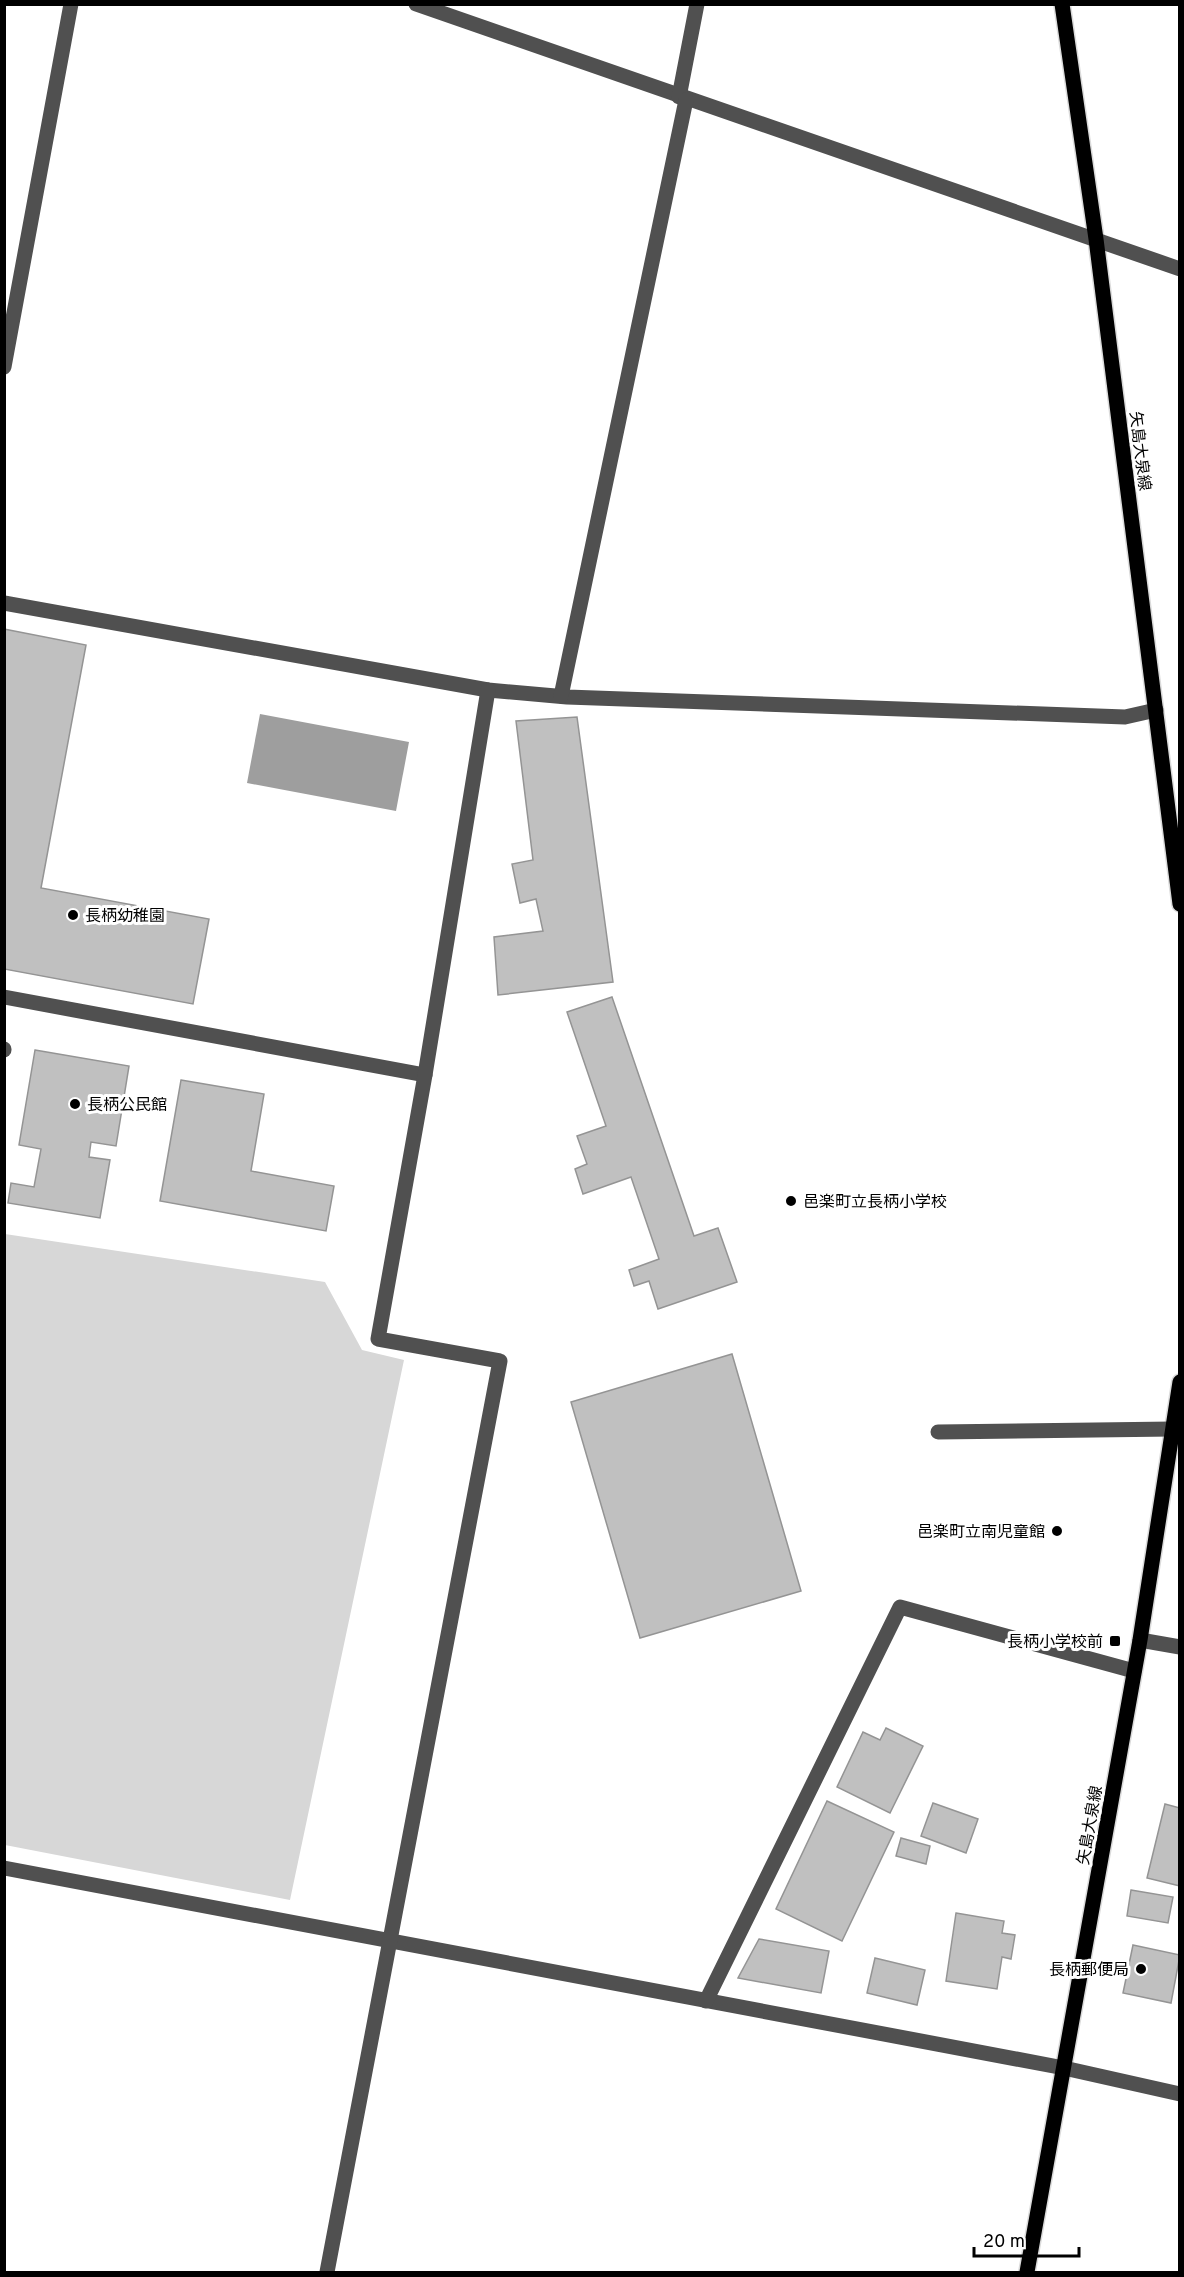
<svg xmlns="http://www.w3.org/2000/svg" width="1184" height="2277" font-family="Overpass,'Noto Sans JP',sans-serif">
<rect width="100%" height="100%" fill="#fff"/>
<polygon fill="#d7d7d7" points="5,1234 325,1282 362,1350 404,1360 290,1900 5,1845"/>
<polygon fill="#9e9e9e" points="260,714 409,742 396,811 247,783"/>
<g fill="#c0c0c0" stroke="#949494" stroke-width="1.5">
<polygon points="4,629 86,645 41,888 209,919 193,1004 4,969"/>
<polygon points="577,717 613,982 498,995 494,937 543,931 536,899 520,903 512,864 533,860 516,721"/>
<polygon points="612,997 694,1236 718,1228 737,1282 658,1309 649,1281 634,1286 629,1270 659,1259 631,1177 583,1194 575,1169 587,1164 577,1136 606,1126 567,1012"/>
<polygon points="35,1050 129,1066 116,1146 91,1142 89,1157 110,1160 100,1218 8,1203 11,1183 34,1187 41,1149 19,1145"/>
<polygon points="181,1080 264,1094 251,1171 334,1186 326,1231 160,1201"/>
<polygon points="732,1354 801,1591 640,1638 571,1402"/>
<polygon points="886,1728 923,1746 890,1813 837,1787 863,1732 880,1740"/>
<polygon points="827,1801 894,1832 842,1941 776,1909"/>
<polygon points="933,1803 978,1819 966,1853 921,1836"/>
<polygon points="1165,1804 1180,1808 1180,1886 1147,1878"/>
<polygon points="901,1838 930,1846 926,1864 896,1856"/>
<polygon points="1131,1890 1173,1897 1168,1923 1127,1916"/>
<polygon points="956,1913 1004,1921 1002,1933 1015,1935 1011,1959 1002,1957 997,1989 946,1981"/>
<polygon points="759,1939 829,1951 821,1993 738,1978"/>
<polygon points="1133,1945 1180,1955 1171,2003 1123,1993"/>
<polygon points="875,1958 925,1970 917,2005 867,1993"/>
</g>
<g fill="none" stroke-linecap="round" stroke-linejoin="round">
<g stroke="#dbdbdb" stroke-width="18">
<g id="major">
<polyline points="1062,4 1096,239 1180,904"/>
<polyline points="1027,2272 1140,1640 1180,1382"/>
</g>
</g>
<g stroke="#505050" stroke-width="15">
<polyline points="416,4 1180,269"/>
<polyline points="679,97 697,4"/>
<polyline points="4,367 71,4"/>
<polyline points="4,603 488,690 567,697 1125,717 1156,710"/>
<polyline points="561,696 686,100"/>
<polyline points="4,997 425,1075"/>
<polyline points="4,1049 4,1050"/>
<polyline points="938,1432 1173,1429"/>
<polyline points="1140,1640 1180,1647"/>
<polyline points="4,1868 1064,2068 1180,2094"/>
<polyline points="706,2001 900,1607 1134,1671"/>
<polyline points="327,2272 500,1361 378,1339 425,1075 488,690"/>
</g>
<use href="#major" stroke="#000" stroke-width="15"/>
</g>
<g fill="#000" stroke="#fff" stroke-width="2">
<circle cx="73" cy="915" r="6"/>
<circle cx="75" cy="1104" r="6"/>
<circle cx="791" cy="1201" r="6"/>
<circle cx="1057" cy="1531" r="6"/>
<rect x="1109" y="1635" width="12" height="12" rx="3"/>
<circle cx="1141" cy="1969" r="6"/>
</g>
<g text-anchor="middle" stroke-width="6" stroke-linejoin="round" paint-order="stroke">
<g font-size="16" fill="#000" stroke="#fff">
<text transform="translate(1141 451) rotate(83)" y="6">矢島大泉線</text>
<text transform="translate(1089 1825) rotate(-80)" y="6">矢島大泉線</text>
</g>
<g font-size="16" fill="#000" stroke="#fff" text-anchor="start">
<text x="85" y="921">長柄幼稚園</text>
<text x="87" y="1110">長柄公民館</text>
<text x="803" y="1207">邑楽町立長柄小学校</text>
<text x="1045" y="1537" text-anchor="end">邑楽町立南児童館</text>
<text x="1103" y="1647" text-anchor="end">長柄小学校前</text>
<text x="1129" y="1975" text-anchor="end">長柄郵便局</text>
</g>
</g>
<rect width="1184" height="2277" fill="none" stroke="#000000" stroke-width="12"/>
<path d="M974 2247v9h105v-9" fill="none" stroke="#000000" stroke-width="3"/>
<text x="983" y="2247" font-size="18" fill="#000000" stroke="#ffffff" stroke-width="4.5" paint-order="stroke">20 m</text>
</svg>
